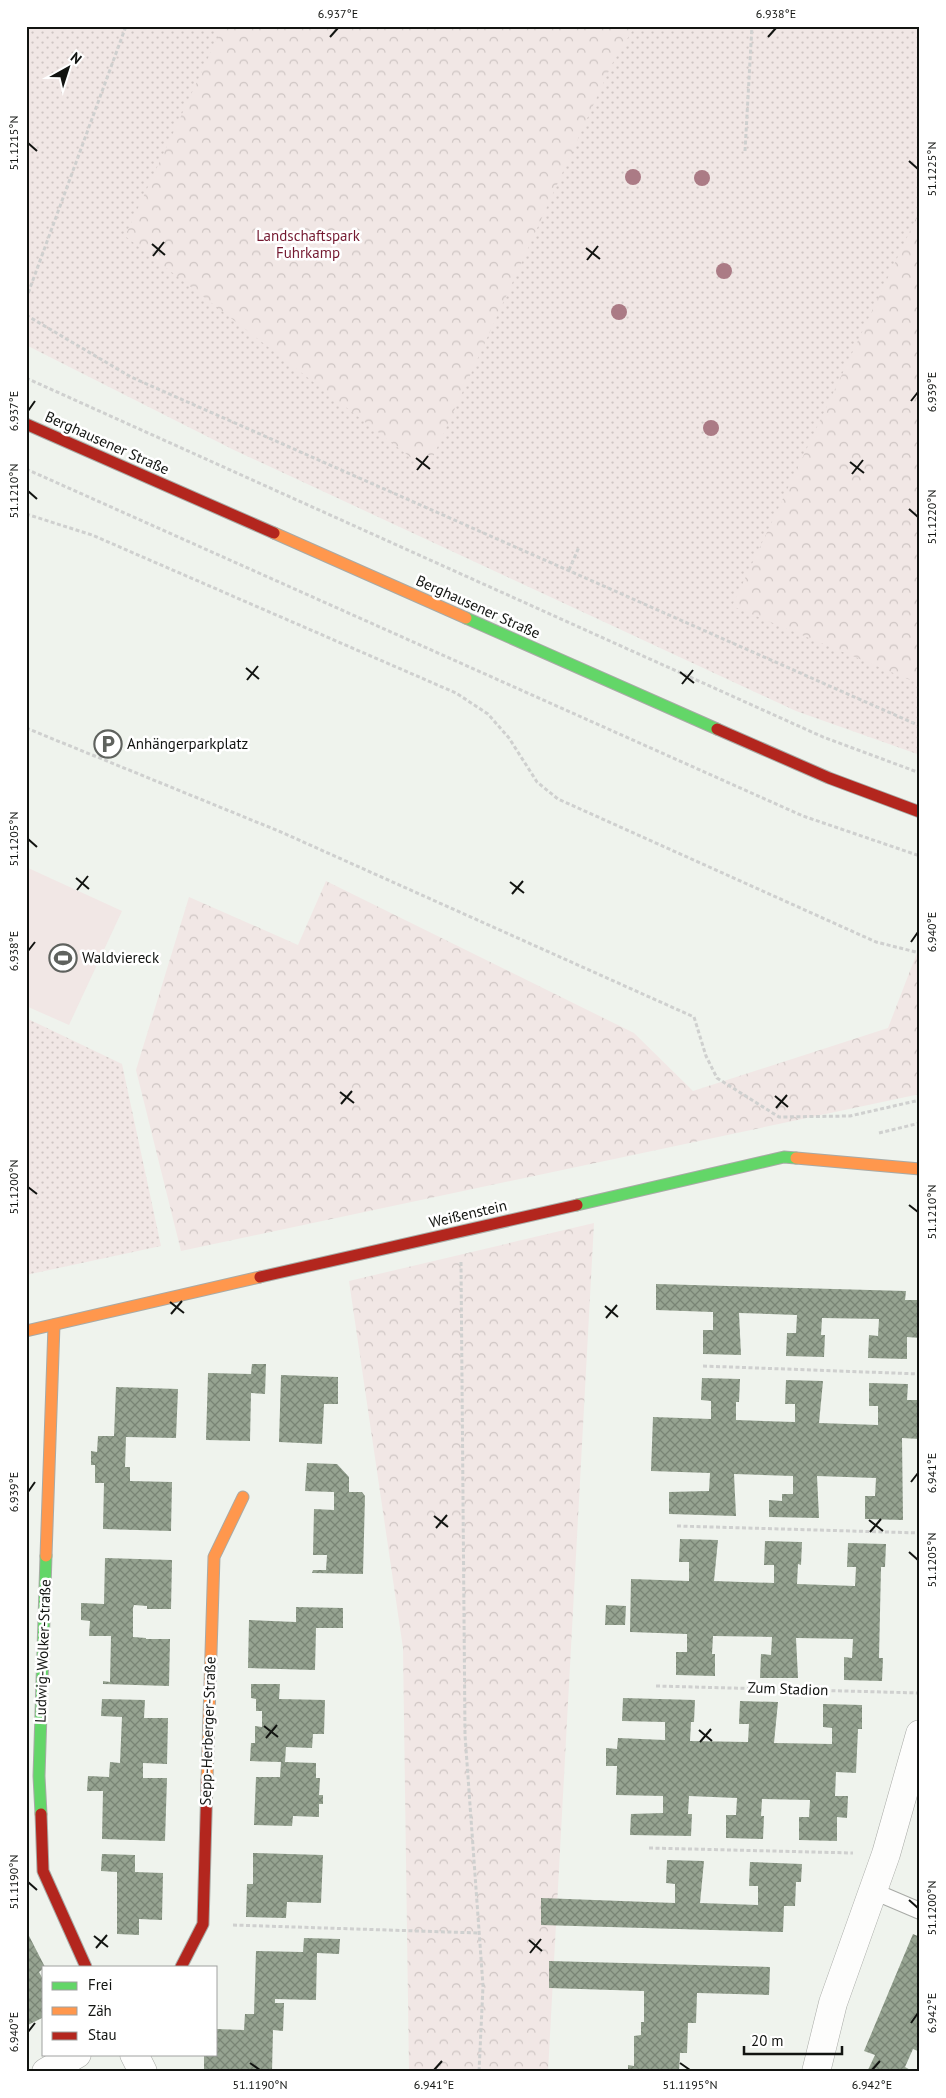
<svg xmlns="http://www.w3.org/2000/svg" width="946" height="2098" font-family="'PT Sans',sans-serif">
<defs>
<pattern id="grass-dots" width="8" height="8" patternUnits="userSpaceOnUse" patternTransform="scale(1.25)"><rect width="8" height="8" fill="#f1e7e5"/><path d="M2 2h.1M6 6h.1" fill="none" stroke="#cec5c3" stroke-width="1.8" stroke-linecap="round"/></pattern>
<pattern id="forest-crowns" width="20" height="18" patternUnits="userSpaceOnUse" patternTransform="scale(1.25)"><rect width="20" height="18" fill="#f1e7e5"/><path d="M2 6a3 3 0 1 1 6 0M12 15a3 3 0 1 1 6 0" fill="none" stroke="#cec5c3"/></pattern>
<pattern id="building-cross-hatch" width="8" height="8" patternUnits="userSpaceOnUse" patternTransform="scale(1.25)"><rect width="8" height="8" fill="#96a391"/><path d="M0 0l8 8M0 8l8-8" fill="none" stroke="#798475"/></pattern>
</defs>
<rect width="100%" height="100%" fill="#eff3ed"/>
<g fill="url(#grass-dots)">
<polygon points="26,26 920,26 920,755 796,711 234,450 26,345"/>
<polygon points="26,1018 122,1064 161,1246 26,1275"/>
</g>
<g fill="url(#forest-crowns)">
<polygon points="223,26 635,26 612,64 427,470 125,236"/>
<polygon points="920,210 920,684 732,606"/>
<polygon points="326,881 634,1033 693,1091 888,1028 920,945 920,1094 181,1251 136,1070 189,897 298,945"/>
<polygon points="594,1223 548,2072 409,2072 403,1648 349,1281"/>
</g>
<polygon fill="#f1e7e5" points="26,867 122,911 69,1025 26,1006"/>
<g fill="url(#building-cross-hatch)">
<polygon points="656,1284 906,1291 905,1300 920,1300 920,1338 907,1337 907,1359 868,1358 869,1335 878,1336 879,1319 822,1318 821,1335 825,1335 824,1357 786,1356 787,1333 796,1333 797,1315 739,1313 741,1355 703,1354 703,1330 713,1330 713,1312 656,1310"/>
<polygon points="252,1364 266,1364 265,1394 251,1393 250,1441 206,1440 208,1373 251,1374"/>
<polygon points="281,1375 338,1377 338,1404 324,1404 322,1444 279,1442"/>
<polygon points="702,1378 740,1379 739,1402 736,1402 736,1420 795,1422 795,1404 785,1404 786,1380 823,1381 819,1423 878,1425 878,1406 869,1406 869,1383 908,1384 907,1400 920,1400 920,1439 902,1438 903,1520 865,1519 865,1496 875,1496 876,1478 817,1476 819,1518 769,1517 769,1500 782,1501 782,1494 793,1494 793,1476 734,1474 736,1516 669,1514 669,1492 709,1491 710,1473 651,1471 653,1417 711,1419 711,1401 701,1400"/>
<polygon points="116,1387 178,1389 176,1438 126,1437 125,1467 130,1467 130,1481 172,1482 171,1531 103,1529 104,1483 95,1483 95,1465 91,1465 91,1451 97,1452 98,1436 114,1436"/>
<polygon points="307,1463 337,1464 349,1477 349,1492 362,1492 365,1496 363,1574 312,1573 313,1570 326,1570 327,1555 313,1555 314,1509 334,1510 334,1492 305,1491"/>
<polygon points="680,1539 718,1540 714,1581 774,1583 774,1565 764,1565 765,1541 802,1542 801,1565 798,1564 797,1584 855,1586 856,1567 847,1567 848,1543 886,1544 885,1567 881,1567 879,1658 883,1658 882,1681 844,1680 844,1657 852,1658 853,1639 796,1638 798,1678 760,1678 761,1654 771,1655 772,1637 713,1636 712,1654 715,1654 715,1676 676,1675 676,1652 687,1652 687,1634 630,1632 631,1579 689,1581 689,1562 679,1562"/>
<polygon points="105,1558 172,1560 171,1609 147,1609 147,1606 134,1605 133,1608 133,1637 146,1638 146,1639 170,1639 169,1686 103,1684 103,1681 110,1682 111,1636 89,1636 90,1621 81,1620 81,1603 104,1604"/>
<polygon points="606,1605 626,1606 625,1625 605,1625"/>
<polygon points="296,1607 343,1608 343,1628 316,1628 315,1670 248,1668 249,1620 296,1622"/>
<polygon points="251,1684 280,1684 279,1699 325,1700 324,1734 313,1734 312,1748 286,1747 285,1762 316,1763 316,1778 320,1778 319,1795 323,1795 323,1804 319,1804 319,1817 293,1816 292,1826 254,1825 256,1777 280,1777 281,1762 250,1761 251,1743 255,1743 255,1726 262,1727 262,1711 256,1711 256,1699 251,1698"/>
<polygon points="623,1698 695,1700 694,1722 691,1722 690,1741 748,1742 749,1724 739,1724 740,1701 778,1702 774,1743 832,1744 832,1728 823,1727 823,1704 862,1705 862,1729 858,1729 856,1773 836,1772 835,1796 848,1796 847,1818 837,1817 837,1841 799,1840 799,1817 809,1817 810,1800 762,1799 761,1816 764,1816 763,1839 726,1838 726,1815 736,1815 737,1798 689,1796 688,1814 692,1814 691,1836 630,1835 631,1814 663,1813 663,1796 616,1795 617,1766 606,1766 606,1748 617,1749 618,1738 665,1740 665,1722 622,1721"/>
<polygon points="102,1699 145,1700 144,1718 168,1718 167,1764 143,1763 143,1778 167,1778 165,1841 102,1839 103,1791 87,1791 88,1776 109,1777 110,1762 120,1763 122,1717 101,1716"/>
<polygon points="253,1853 323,1855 321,1903 287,1902 286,1918 246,1917 247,1884 253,1884"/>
<polygon points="102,1854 135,1855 135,1872 163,1873 162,1920 139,1919 139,1935 117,1934 117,1872 101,1871"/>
<polygon points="667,1860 704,1861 700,1903 758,1905 758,1886 749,1886 750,1862 802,1864 801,1882 796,1882 795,1906 784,1906 783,1932 541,1925 541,1898 675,1903 675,1884 666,1883"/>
<polygon points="26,1930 45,1967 39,1972 44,1981 44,2017 26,2026"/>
<polygon points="913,1934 920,1937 920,2052 913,2049 905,2067 914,2072 867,2072 875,2055 864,2051"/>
<polygon points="304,1938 340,1939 339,1954 317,1953 316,2000 275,1999 275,2003 284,2003 283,2031 273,2030 272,2072 204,2072 204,2054 216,2054 216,2029 244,2030 245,2014 254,2014 256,1951 303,1952"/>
<polygon points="549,1961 770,1967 769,1995 697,1993 696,2023 688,2023 687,2053 680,2053 679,2072 628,2072 628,2065 634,2066 634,2036 641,2035 641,2022 644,2022 644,1991 549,1988"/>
</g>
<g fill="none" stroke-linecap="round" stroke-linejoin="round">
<g stroke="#a8aaa6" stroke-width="18">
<polyline id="lane" points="873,1891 920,1911"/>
</g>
<g stroke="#a8aaa6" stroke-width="29">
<g id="street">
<polyline points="134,2054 143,2072"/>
<polyline points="46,2072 77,2054"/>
<polyline points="816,2072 833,2003 886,1854 920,1734"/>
</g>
</g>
<g stroke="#a8aaa6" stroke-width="13">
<g id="fast">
<polyline points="466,618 717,729"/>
<polyline points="577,1205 784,1157 796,1158"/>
<polyline points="41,1814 39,1776 46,1556"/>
</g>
</g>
<g stroke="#a8aaa6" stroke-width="13">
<g id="slow">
<polyline points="274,533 466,618"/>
<polyline points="796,1158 920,1169"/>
<polyline points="26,1331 260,1277"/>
<polyline points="46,1556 54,1325"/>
<polyline points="207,1780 214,1557 243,1497"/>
</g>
</g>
<g stroke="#a8aaa6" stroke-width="13">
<g id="jam">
<polyline points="26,424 274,533"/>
<polyline points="717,729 829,778 920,812"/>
<polyline points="260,1277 577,1205"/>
<polyline points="41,1814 43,1871 86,1967"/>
<polyline points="181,1967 203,1924 207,1780"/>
</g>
</g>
<g stroke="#cfd0cf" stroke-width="3" stroke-dasharray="4 2.5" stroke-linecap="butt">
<polyline points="745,151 752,26"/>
<polyline points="26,299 126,26"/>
<polyline points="26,315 131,377 920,726"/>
<polyline points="26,378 823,737 920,773"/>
<polyline points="26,469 803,816 920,856"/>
<polyline points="26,514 92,535 456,693 488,714 509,738 537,782 558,799 876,942 920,953"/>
<polyline points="569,570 579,547"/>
<polyline points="26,728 281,832 694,1017 706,1056 717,1078 779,1117 850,1116 920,1100"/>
<polyline points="879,1133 920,1123"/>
<polyline points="461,1262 465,1735 483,1986 479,2072"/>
<polyline points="703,1366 920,1374"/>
<polyline points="677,1526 920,1533"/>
<polyline points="656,1686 920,1693"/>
<polyline points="649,1848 853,1853"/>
<polyline points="233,1925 479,1933"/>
</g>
<use href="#lane" stroke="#fdfdfc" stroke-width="16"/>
<use href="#street" stroke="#fdfdfc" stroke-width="28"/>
<use href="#fast" stroke="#63d668" stroke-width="11"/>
<use href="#slow" stroke="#ff974d" stroke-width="11"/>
<use href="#jam" stroke="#b3261e" stroke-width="11"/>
</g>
<g fill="#ab7b85">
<circle cx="633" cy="177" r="8"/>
<circle cx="702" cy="178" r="8"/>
<circle cx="724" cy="271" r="8"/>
<circle cx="619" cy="312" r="8"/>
<circle cx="711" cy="428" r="8"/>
</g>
<path fill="none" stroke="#121411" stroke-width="2" d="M330,37L338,28M768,37L776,28M28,143L37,151M909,161L918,169M152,244L165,255M586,248L600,259M153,256L164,242M587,260L598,246M911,401L918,392M28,411L35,401M416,458L430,469M850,462L864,473M417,470L428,456M852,474L863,460M28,491L37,499M909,509L918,517M246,668L259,679M680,672L694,683M247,680L258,666M682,684L693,670M28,839L37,847M76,878L89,889M510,882L524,893M77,890L88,876M512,894L523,881M911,942L918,932M28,951L35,942M340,1092L354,1103M775,1096L788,1107M341,1104L352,1091M776,1108L787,1095M28,1187L37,1194M909,1205L918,1212M170,1302L184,1313M605,1306L618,1317M171,1314L182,1301M606,1318L617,1305M911,1482L918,1473M28,1492L35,1482M434,1516L448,1527M869,1520L883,1531M436,1528L447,1515M870,1532L881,1519M909,1552L918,1560M264,1726L278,1737M699,1730L712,1741M266,1738L277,1725M700,1742L711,1729M28,1882L37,1890M909,1900L918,1908M94,1936L108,1947M529,1940L542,1951M96,1948L107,1935M530,1953L541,1939M911,2023L918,2013M28,2032L35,2023M250,2063L260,2070M680,2063L690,2070M434,2070L442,2061M872,2070L880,2061"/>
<defs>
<g id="parking-ring" transform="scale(1.4375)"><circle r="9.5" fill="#fff" stroke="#5f625e" stroke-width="1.5"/><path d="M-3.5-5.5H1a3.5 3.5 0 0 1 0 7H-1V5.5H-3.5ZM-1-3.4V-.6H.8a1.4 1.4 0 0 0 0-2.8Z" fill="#5f625e"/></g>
<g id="stadium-ring" transform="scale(1.4375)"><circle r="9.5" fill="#fff" stroke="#5f625e" stroke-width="1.5"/><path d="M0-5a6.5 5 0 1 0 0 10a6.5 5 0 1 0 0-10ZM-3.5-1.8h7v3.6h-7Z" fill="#5f625e"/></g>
</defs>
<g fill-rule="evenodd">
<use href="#parking-ring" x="108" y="744"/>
<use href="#stadium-ring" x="63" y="958"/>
</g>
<g text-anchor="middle" stroke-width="5" stroke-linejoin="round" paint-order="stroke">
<g font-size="15" fill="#741930" stroke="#fff">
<text x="308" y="241">Landschaftspark<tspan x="308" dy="17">Fuhrkamp</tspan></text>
</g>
<g font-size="15" fill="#121411" stroke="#fff">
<text transform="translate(107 443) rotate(24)" y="5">Berghausener Straße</text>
<text transform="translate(478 607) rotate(24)" y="5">Berghausener Straße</text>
<text transform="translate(468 1214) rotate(-13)" y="5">Weißenstein</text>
<text transform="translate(43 1651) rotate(-88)" y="5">Ludwig-Wolker-Straße</text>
<text transform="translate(788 1689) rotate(2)" y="5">Zum Stadion</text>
<text transform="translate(208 1731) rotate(-88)" y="5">Sepp-Herberger-Straße</text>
</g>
<g font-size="15" fill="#121411" stroke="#fff" text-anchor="start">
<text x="127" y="749">Anhängerparkplatz</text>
<text x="82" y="963">Waldviereck</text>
</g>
</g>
<rect width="946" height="2098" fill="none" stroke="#ffffff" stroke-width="55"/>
<rect x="42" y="1966" width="175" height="90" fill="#ffffff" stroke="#a0a1a0"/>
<rect x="52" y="1982" width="25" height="8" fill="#63d668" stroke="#a0a1a0"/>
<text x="88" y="1990" font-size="15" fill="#121411">Frei</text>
<rect x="52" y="2007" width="25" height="8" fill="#ff974d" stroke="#a0a1a0"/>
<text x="88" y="2016" font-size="15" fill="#121411">Zäh</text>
<rect x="52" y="2032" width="25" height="8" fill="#b3261e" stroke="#a0a1a0"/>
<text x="88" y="2040" font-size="15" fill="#121411">Stau</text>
<g transform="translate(68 68) rotate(39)" stroke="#ffffff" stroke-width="4" paint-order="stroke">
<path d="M0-4L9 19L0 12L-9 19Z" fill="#121411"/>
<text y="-8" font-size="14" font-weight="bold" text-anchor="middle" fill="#121411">N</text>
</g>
<path d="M744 2046v8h98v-8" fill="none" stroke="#121411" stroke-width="2.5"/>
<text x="751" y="2046" font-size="15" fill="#121411" stroke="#ffffff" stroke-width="4" paint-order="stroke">20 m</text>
<rect x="28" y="28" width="890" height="2042" fill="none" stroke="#121411" stroke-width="2"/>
<g font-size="12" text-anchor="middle" fill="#121411">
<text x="338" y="18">6.937°E</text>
<text x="776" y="18">6.938°E</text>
<text transform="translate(14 143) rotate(-90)" y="4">51.1215°N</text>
<text transform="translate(932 169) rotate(-90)" y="4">51.1225°N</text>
<text transform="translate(932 392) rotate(-90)" y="4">6.939°E</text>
<text transform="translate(14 411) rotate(-90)" y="4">6.937°E</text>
<text transform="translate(14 491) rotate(-90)" y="4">51.1210°N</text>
<text transform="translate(932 517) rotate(-90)" y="4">51.1220°N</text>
<text transform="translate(14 839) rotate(-90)" y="4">51.1205°N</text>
<text transform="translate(932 932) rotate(-90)" y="4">6.940°E</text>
<text transform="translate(14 951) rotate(-90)" y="4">6.938°E</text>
<text transform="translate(14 1187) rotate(-90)" y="4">51.1200°N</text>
<text transform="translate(932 1212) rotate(-90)" y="4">51.1210°N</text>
<text transform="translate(932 1473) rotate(-90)" y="4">6.941°E</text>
<text transform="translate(14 1492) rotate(-90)" y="4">6.939°E</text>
<text transform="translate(932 1560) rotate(-90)" y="4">51.1205°N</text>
<text transform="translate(14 1882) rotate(-90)" y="4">51.1190°N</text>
<text transform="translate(932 1908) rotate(-90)" y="4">51.1200°N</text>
<text transform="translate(932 2013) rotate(-90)" y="4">6.942°E</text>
<text transform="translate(14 2032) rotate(-90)" y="4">6.940°E</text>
<text x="260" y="2089">51.1190°N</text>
<text x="434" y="2089">6.941°E</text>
<text x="690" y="2089">51.1195°N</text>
<text x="872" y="2089">6.942°E</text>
</g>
</svg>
